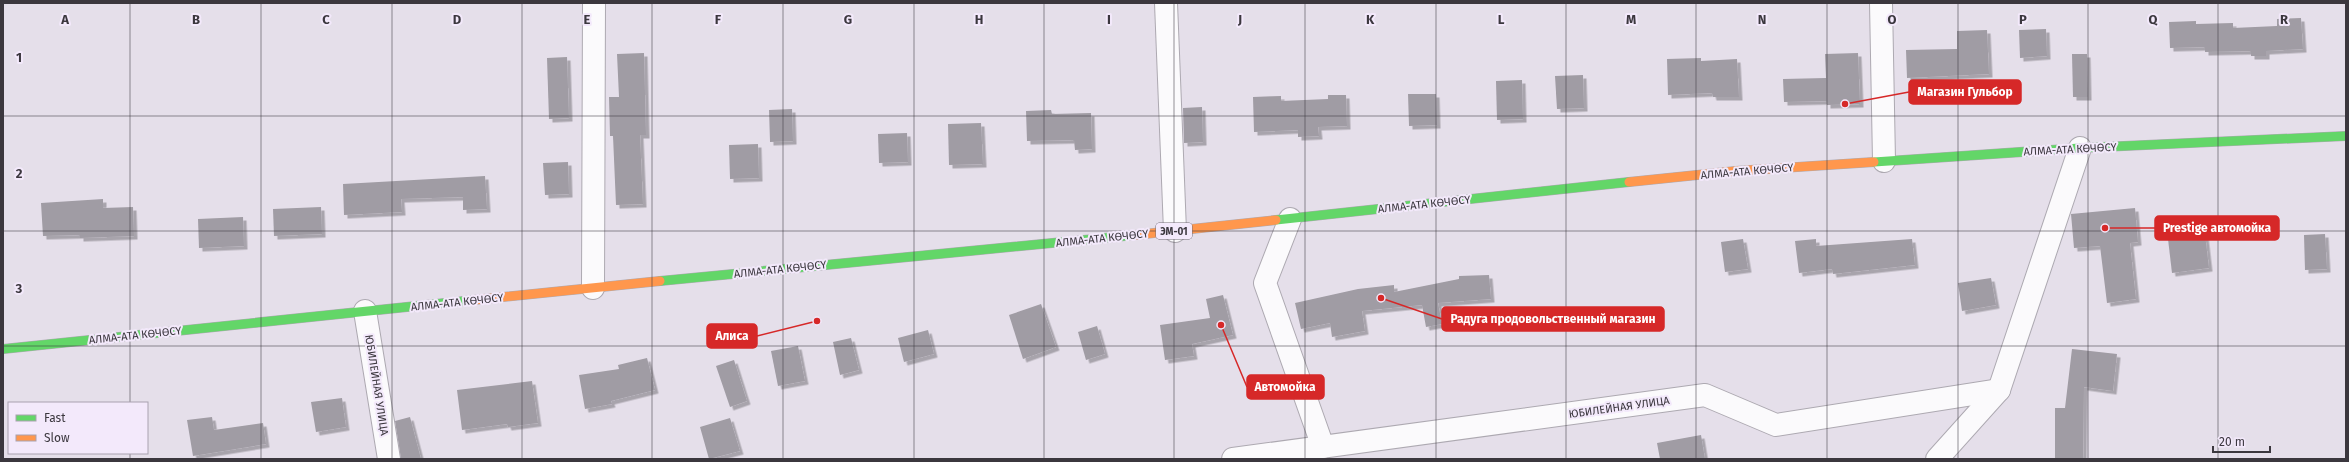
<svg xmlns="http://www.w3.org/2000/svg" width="2349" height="462" font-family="'Fira Sans',sans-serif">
<defs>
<filter id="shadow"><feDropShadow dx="3.5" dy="3.5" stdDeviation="0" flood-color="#0004"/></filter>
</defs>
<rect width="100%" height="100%" fill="#e5dfea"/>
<g fill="#a09ca4" filter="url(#shadow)">
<polygon points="2301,18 2303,49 2266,51 2266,56 2251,56 2251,51 2205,52 2205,47 2170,48 2169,22 2196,21 2196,24 2233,23 2233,28 2277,26 2277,19"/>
<polygon points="2046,29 2047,56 2020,58 2019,30"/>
<polygon points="1987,30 1989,74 1907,78 1906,50 1957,49 1957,31"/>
<polygon points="644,53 646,135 640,135 643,204 616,205 613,136 610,136 609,97 619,97 617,54"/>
<polygon points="1858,53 1860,104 1827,105 1827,101 1784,102 1783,79 1826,78 1825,54"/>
<polygon points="2072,54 2087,54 2088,97 2073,97"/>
<polygon points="567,57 569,118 549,119 547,58"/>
<polygon points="1701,58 1701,61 1737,59 1739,97 1713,97 1712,93 1668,95 1667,59"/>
<polygon points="1583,75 1584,108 1557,109 1555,76"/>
<polygon points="1522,80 1523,119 1497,120 1496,81"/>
<polygon points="1408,94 1436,94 1437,125 1409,126"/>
<polygon points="1328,95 1346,95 1347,126 1318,127 1319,136 1298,137 1298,130 1254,132 1253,97 1281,96 1281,101 1328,99"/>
<polygon points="1202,107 1203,142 1184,143 1183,108"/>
<polygon points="792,109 793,141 770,142 769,110"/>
<polygon points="1051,110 1052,114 1091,113 1092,149 1075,150 1074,140 1027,141 1026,111"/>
<polygon points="981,123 983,164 949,165 948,124"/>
<polygon points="907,133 908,162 879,163 878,134"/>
<polygon points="758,144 759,178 730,179 729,145"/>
<polygon points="568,162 569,194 545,195 543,163"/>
<polygon points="485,176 487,209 463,210 463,197 401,199 402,212 344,215 343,184"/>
<polygon points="103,199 103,208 133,207 134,236 80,238 80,235 43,236 41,203"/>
<polygon points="321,207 322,234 274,236 273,209"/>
<polygon points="2135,208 2138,242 2130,243 2136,299 2107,303 2100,246 2074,248 2071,214"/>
<polygon points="243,217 244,246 199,248 198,219"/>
<polygon points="2205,234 2209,268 2172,273 2168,239"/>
<polygon points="2325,234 2327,269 2305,270 2304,235"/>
<polygon points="1743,239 1748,269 1725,272 1721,242"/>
<polygon points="1816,239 1816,246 1912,239 1915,265 1833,274 1832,269 1799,273 1795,241"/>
<polygon points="1489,275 1491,299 1438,303 1442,324 1426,327 1422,305 1362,311 1365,331 1332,337 1330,323 1301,329 1295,303 1358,289 1394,285 1394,292 1459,279 1459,276"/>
<polygon points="1991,278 1996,305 1962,311 1958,283"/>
<polygon points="1223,295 1233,335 1192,344 1194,356 1165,360 1160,325 1210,318 1206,299"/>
<polygon points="1041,304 1056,347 1023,359 1009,315"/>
<polygon points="1097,326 1105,354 1086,360 1078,332"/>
<polygon points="928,330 934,354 904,362 898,338"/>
<polygon points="851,338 859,370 840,375 833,342"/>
<polygon points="798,346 805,381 778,386 771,351"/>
<polygon points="2072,349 2117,354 2113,391 2084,387 2083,459 2055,459 2055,408 2065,408"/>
<polygon points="647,358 655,390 611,401 612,404 585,409 579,375 619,369 618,365"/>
<polygon points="734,360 747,401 730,407 716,366"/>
<polygon points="532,381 538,423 508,427 507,424 462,430 457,390"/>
<polygon points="342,398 346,427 316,432 311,402"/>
<polygon points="212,417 214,430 263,423 266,444 193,456 187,420"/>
<polygon points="410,417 421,459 401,459 395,421"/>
<polygon points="730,418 740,451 709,459 700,427"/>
<polygon points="1701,435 1705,459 1660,459 1657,443"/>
</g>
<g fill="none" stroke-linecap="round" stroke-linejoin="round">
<g stroke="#ada9b1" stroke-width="24">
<g id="street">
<polyline points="1166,3 1175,231"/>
<polyline points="1881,3 1884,161"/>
<polyline points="1290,219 1265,283 1323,447"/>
<polyline points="593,288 594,3"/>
<polyline points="365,311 389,459"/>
<polyline points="1233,459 1705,395 1776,425 1999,390"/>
<polyline points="1937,459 1999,390 2080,148"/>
</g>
</g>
<g stroke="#ada9b1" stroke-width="10">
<g id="fast">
<polyline points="1874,162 2080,148 2346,136"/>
<polyline points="1276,220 1629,182"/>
<polyline points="660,281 1135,235"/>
<polyline points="3,349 474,300"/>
</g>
</g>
<g stroke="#ada9b1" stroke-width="10">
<g id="slow">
<polyline points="1629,182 1736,171 1874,162"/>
<polyline points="1135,235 1276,220"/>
<polyline points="474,300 660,281"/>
</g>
</g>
<use href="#street" stroke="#fbfafc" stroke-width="22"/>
<use href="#fast" stroke="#63d668" stroke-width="9"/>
<use href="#slow" stroke="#ff974d" stroke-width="9"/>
</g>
<path fill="none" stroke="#3b373e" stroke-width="1" stroke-opacity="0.55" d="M130,3V403M261,3V459M392,3V459M522,3V459M652,3V459M783,3V459M914,3V459M1044,3V459M1174,3V459M1305,3V459M1436,3V459M1566,3V459M1696,3V459M1827,3V459M1958,3V459M2088,3V459M2218,3V459M3,116H2346M3,231H2346M3,346H2346M130,453V459"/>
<g text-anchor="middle" stroke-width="4" stroke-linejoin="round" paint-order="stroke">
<rect fill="#f3e9fb" stroke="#726c77" stroke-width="1" x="1156" y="223" width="36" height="16" rx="3"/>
<g font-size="10" font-weight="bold" fill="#3b373e">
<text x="1174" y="235">ЭМ-01</text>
</g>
<g font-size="11" fill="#3b373e" stroke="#f3e9fb">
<text transform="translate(2070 149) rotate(-3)" y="4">АЛМА-АТА КӨЧӨСҮ</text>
<text transform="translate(1747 171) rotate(-5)" y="4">АЛМА-АТА КӨЧӨСҮ</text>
<text transform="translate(1424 204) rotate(-6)" y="4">АЛМА-АТА КӨЧӨСҮ</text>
<text transform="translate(1102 238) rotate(-6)" y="4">АЛМА-АТА КӨЧӨСҮ</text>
<text transform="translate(780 269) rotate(-6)" y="4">АЛМА-АТА КӨЧӨСҮ</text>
<text transform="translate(457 302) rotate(-6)" y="4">АЛМА-АТА КӨЧӨСҮ</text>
<text transform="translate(135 335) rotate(-6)" y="4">АЛМА-АТА КӨЧӨСҮ</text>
<text transform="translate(377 385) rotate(81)" y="4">ЮБИЛЕЙНАЯ УЛИЦА</text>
<text transform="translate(1619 407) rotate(-8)" y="4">ЮБИЛЕЙНАЯ УЛИЦА</text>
</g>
</g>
<g font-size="13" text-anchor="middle" font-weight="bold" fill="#3b373e" stroke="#f3e9fb" stroke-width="4" stroke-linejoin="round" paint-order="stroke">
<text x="65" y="24">A</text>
<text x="196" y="24">B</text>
<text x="326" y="24">C</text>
<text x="457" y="24">D</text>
<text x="587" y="24">E</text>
<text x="718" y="24">F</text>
<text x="848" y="24">G</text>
<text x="979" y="24">H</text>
<text x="1109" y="24">I</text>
<text x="1240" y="24">J</text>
<text x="1370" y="24">K</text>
<text x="1501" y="24">L</text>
<text x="1631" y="24">M</text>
<text x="1762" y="24">N</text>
<text x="1892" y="24">O</text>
<text x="2023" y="24">P</text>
<text x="2153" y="24">Q</text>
<text x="2284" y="24">R</text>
<text x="19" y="62">1</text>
<text x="19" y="178">2</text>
<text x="19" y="293">3</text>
</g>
<path fill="none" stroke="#d62828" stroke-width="1.5" d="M1845 104L1909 92M2105 228L2155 228M1381 298L1442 319M817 321L757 336M1221 325L1247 387"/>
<g fill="#d62828" stroke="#f3e9fb" stroke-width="1.5">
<circle cx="1845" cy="104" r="4"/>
<circle cx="2105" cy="228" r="4"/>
<circle cx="1381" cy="298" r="4"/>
<circle cx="817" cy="321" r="4"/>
<circle cx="1221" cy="325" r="4"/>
</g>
<g fill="#d62828" stroke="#d62828" stroke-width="1.5">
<rect x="1909" y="80" width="112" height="24" rx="4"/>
<rect x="2155" y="216" width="124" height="24" rx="4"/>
<rect x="1442" y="307" width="222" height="24" rx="4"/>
<rect x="707" y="324" width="50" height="24" rx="4"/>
<rect x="1247" y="375" width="77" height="24" rx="4"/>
</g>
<g font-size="12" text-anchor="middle" font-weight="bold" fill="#fff">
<text x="1965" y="96">Магазин Гульбор</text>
<text x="2217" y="232">Prestige автомойка</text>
<text x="1553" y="323">Радуга продовольственный магазин</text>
<text x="732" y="340">Алиса</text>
<text x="1285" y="391">Автомойка</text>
</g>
<rect width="2349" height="462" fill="none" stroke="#3b373e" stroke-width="8"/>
<rect x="8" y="402" width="140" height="52" fill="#f3e9fb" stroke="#a9a2af"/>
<rect x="16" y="415" width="20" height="6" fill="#63d668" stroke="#a9a2af"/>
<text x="44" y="422" font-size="12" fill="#3b373e">Fast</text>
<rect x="16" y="435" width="20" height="6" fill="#ff974d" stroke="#a9a2af"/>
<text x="44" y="442" font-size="12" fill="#3b373e">Slow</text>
<path d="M2213 446v6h57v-6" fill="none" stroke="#3b373e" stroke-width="2"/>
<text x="2219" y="446" font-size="12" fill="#3b373e" stroke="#f3e9fb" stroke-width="3" paint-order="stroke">20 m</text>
</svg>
